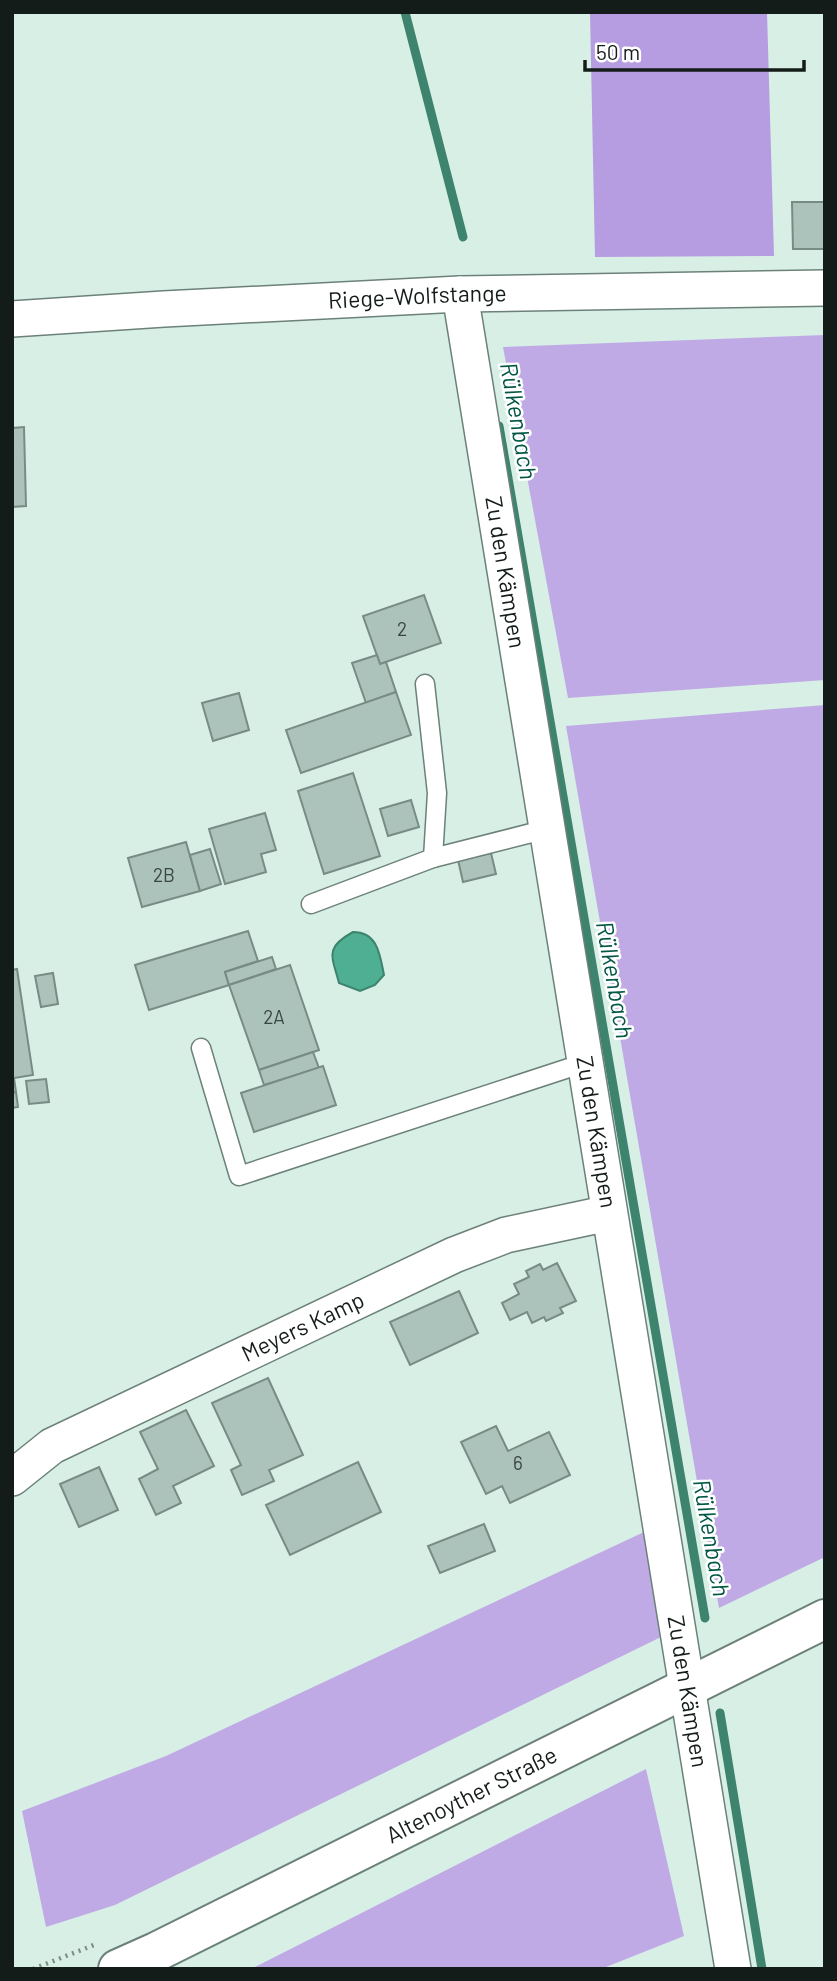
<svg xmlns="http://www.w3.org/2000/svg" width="837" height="1981" font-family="Barlow,sans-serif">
<rect width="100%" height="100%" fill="#d8efe6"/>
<g fill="#c0aae5">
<polygon points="825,335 825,680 568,698 503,347"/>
<polygon points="825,705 825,1557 719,1608 566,726"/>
<polygon points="644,1532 663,1636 115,1905 46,1927 22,1811 166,1756"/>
<polygon points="646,1769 684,1936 601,1969 251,1969"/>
</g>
<polygon fill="#b69ce0" points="590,12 767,12 774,256 595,257"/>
<path fill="#4eaf93" stroke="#3d836e" stroke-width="2" d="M353,932C378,932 380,955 384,975L375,985L360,991L339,983C332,956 324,948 353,932Z"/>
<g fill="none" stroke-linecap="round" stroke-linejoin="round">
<g stroke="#3d836e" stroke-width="9">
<polyline points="405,12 463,237"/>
<polyline points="499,426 705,1618"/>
<polyline points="720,1713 762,1969"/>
</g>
</g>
<g fill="#acc3bb" stroke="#778c85" stroke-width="2">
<polygon points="792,202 825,202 825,249 793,249"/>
<polygon points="24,427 26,506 12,507 12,428"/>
<polygon points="424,595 441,643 380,664 363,616"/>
<polygon points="377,655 380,664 386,662 396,692 366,703 352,663"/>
<polygon points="396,692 411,735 301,773 286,730"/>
<polygon points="239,693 249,730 213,741 202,703"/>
<polygon points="353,773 380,856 324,874 298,791"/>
<polygon points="411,800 419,827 388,836 380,809"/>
<polygon points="265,813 276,850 261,854 266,872 225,884 209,829"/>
<polygon points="186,842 200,891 142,907 128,858"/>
<polygon points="210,849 221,884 200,891 190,855"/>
<polygon points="491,853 496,874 463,882 458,860"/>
<polygon points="248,931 258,961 225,972 229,985 149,1010 135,965"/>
<polygon points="272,957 276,969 229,985 225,972"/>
<polygon points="290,965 319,1050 259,1070 229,985"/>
<polygon points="17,969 33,1075 14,1078 16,1092 12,1093 12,970"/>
<polygon points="53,973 58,1004 41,1007 35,976"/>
<polygon points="313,1052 319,1068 264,1085 259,1070"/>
<polygon points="323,1066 336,1105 254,1132 241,1093"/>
<polygon points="46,1079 49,1102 29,1104 26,1081"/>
<polygon points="16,1092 18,1107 12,1108 12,1093"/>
<polygon points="557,1263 576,1301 560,1308 563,1313 546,1321 544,1317 532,1323 527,1312 510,1320 502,1303 519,1294 514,1284 529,1277 526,1271 540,1264 543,1270"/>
<polygon points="459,1291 478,1333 410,1365 390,1322"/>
<polygon points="268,1378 303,1455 269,1470 274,1481 242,1495 231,1470 241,1465 212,1403"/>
<polygon points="186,1410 214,1466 173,1486 181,1503 156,1515 139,1479 158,1469 140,1432"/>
<polygon points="496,1426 508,1451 549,1432 570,1475 510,1503 502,1486 486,1494 461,1442"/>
<polygon points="358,1462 381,1512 290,1555 266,1505"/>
<polygon points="99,1467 118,1510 79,1527 60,1484"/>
<polygon points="484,1524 495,1551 440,1573 428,1546"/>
</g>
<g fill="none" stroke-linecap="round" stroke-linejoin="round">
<g stroke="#6c817a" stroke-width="21">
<g id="lane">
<polyline points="425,684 437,793 433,858"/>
<polyline points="311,904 433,858 547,829"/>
<polyline points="201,1048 239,1176 584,1063"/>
</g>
</g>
<g stroke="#6c817a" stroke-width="38">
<g id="street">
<path id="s1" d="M460,294L733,1969"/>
<path id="s2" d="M12,319L164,309L460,294L825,288"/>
<path id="s3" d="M12,1478L52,1446L454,1255L506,1235L609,1213"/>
</g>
</g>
<g stroke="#6c817a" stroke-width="42">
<g id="secondary">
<path id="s4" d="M118,1969L156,1952L825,1619"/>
</g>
</g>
<polyline stroke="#7c8c86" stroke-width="4.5" stroke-dasharray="2 5" stroke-linecap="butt" points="33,1969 94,1945"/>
<use href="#lane" stroke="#fff" stroke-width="18"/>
<use href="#street" stroke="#fff" stroke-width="35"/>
<use href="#secondary" stroke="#fff" stroke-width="38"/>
</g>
<g text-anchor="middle" stroke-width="5" stroke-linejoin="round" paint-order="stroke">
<g font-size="19" fill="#3a4642">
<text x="402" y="636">2</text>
<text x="164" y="882">2B</text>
<text x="274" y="1024">2A</text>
<text x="518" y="1470">6</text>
</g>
<g font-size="23" fill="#141c19" stroke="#fff">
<text dy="8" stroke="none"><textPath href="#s2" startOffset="406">Riege-Wolfstange</textPath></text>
<text dy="8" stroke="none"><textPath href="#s1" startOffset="282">Zu den Kämpen</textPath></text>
<text dy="8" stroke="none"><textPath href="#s1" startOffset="849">Zu den Kämpen</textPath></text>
<text dy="8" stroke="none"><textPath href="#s3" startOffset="329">Meyers Kamp</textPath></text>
<text dy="8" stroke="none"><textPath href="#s1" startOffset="1416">Zu den Kämpen</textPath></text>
<text dy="8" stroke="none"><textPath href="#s4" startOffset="394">Altenoyther Straße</textPath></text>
</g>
<g font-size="24" font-style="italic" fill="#015744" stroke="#fff">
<text transform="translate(518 421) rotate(80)" y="8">Rülkenbach</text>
<text transform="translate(614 980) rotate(80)" y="8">Rülkenbach</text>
<text transform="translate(711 1538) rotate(80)" y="8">Rülkenbach</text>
</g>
</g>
<rect width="837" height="1981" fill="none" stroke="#141c19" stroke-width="28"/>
<path d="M585 60v10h219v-10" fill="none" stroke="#141c19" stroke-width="3.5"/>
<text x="596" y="60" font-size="21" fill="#141c19" stroke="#ffffff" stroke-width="5" paint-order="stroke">50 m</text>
</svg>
